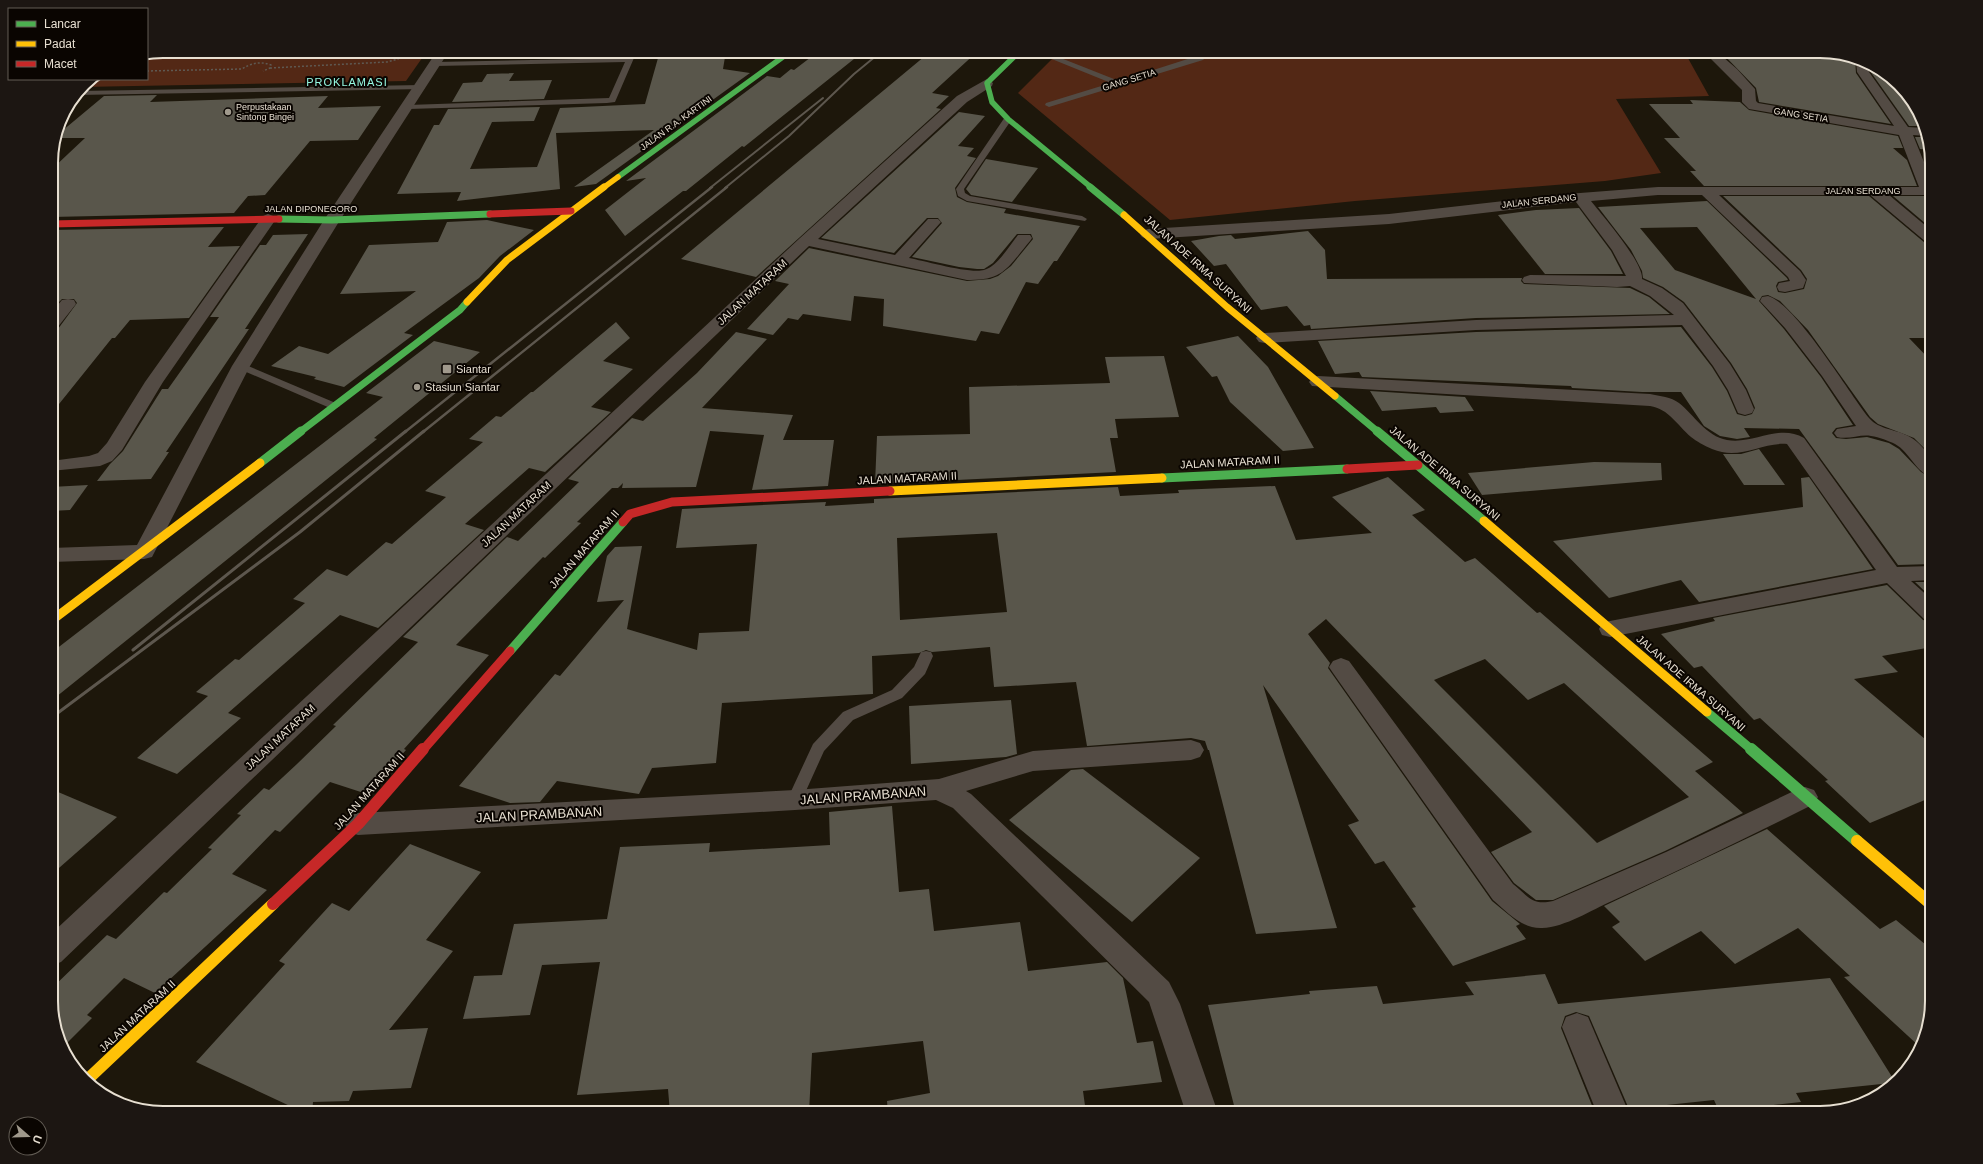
<svg xmlns="http://www.w3.org/2000/svg" width="1983" height="1164" font-family="Helvetica,sans-serif">
<rect width="100%" height="100%" fill="#1d170b"/>
<g fill="#532815">
<polygon points="163,51 427,51 406,81 81,87 91,79 147,79 147,54"/>
<polygon points="1060,51 1684,51 1709,96 1616,99 1661,173 1605,181 1355,201 1170,220 1018,93"/>
</g>
<g fill="#59564b" fill-rule="evenodd">
<polygon points="660,51 726,51 723,69 750,73 596,184 574,187 654,130 556,133 560,189 457,201 461,192 397,194 434,125 439,125 448,109 540,107 534,121 492,122 470,169 537,167 560,108 645,104"/>
<polygon points="819,51 864,51 744,147 742,146 686,191 683,191 625,236 605,210 646,178 626,181 767,76 780,78 791,69 794,70"/>
<polygon points="931,51 978,51 932,93 949,96 936,108 941,109 756,277 681,259"/>
<polygon points="1720,51 1820,51 1855,60 1856,73 1891,124 1759,102 1756,88"/>
<polygon points="1870,64 1876,66 1917,107 1923,126 1909,126 1870,71"/>
<polygon points="514,73 509,81 552,80 544,99 452,102 463,83 482,82 487,74"/>
<polygon points="157,95 150,102 328,96 318,108 381,106 358,140 310,141 265,195 248,196 234,213 51,217 51,170 85,138 55,138 56,136 104,96"/>
<polygon points="1690,100 1740,102 1749,110 1898,136 1903,148 1893,148 1907,160 1917,186 1704,186 1690,171 1696,171 1664,138 1680,138 1649,104 1693,104"/>
<polygon points="959,112 985,116 958,146 974,148 967,156 976,158 955,188 957,197 967,202 1006,209 1004,213 1080,226 1057,261 1054,261 1038,284 1026,282 999,334 981,331 976,341 883,326 884,299 854,296 851,321 803,314 798,320 788,318 773,335 747,329 789,284 775,281 809,248 967,281 990,279 998,276 1011,266 1033,239 1031,234 1017,234 993,263 984,269 977,269 959,267 912,257 942,223 938,218 927,218 894,253 821,238"/>
<polygon points="1915,137 1926,137 1930,150 1920,149"/>
<polygon points="986,159 1038,168 1012,202 971,195 966,189"/>
<path d="M1723,196H1869L1925,243L1932,245V338H1909L1932,362V456L1914,438L1878,424L1870,417L1808,330L1780,301L1768,295L1762,296L1759,301L1784,329L1821,377L1853,425L1836,428L1832,433L1836,438L1846,439L1867,437L1889,443L1899,449L1921,472L1932,478V564L1898,565L1799,429L1744,428L1750,437L1737,439L1720,436L1704,426L1681,392H1642L1572,388L1571,386L1362,377L1359,372L1335,374L1318,341L1476,332L1681,327L1712,367L1727,391L1737,414L1745,416L1752,414L1755,408L1747,389L1731,363L1684,302L1663,287L1643,278L1642,271L1631,250L1598,207L1707,201L1787,278L1788,280L1778,282L1776,286L1778,292L1785,293L1804,289L1807,279L1801,270ZM1697,227L1756,299L1675,270L1640,228Z"/>
<polygon points="1893,196 1932,196 1932,229"/>
<polygon points="1579,208 1611,251 1623,274 1545,274 1498,215 1536,210"/>
<polygon points="487,220 534,230 500,256 479,278 404,333 413,335 344,387 314,379 316,377 271,366 299,346 328,354 416,291 340,294 369,245 438,242 447,222"/>
<polygon points="224,227 208,247 240,246 189,318 130,320 115,338 112,338 51,414 51,330 58,329 77,303 74,299 62,299 51,310 51,230"/>
<polygon points="1308,231 1325,250 1327,279 1522,278 1521,281 1524,284 1630,288 1649,297 1670,314 1476,318 1311,329 1310,325 1304,326 1287,306 1261,310 1226,264 1214,266 1191,241 1219,236 1231,235 1235,239"/>
<polygon points="308,234 245,329 249,329 166,452 169,452 151,479 97,481 110,464 123,451 162,389 168,389 219,317 210,317 260,245 266,245 273,235"/>
<polygon points="616,322 630,338 603,361 633,369 591,407 611,412 545,472 529,468 465,524 484,530 378,628 340,615 228,713 241,718 177,774 137,758 208,696 196,692 235,659 239,660 305,603 293,599 327,569 347,576 386,542 392,544 446,497 425,491 483,442 469,439 496,416 501,417 531,392 533,392"/>
<polygon points="736,332 767,339 702,408 793,415 783,440 834,440 828,486 752,490 764,435 710,431 696,487 622,488 623,483 618,488 612,488 577,522 581,523 545,558 543,557 456,645 489,655 404,749 406,750 367,794 330,782 280,832 275,830 232,874 267,890 155,993 124,978 87,1015 92,1018 63,1047 51,1008 51,989 107,935 116,939 164,892 167,893 212,849 208,848 241,815 237,814 264,788 269,790 297,764 336,726 333,725 418,642 403,637 507,537 518,541 579,482 568,479 632,418 643,421 697,373"/>
<polygon points="1238,336 1268,367 1314,448 1283,451 1230,402 1217,376 1212,377 1186,347"/>
<polygon points="434,341 480,352 374,438 377,439 51,701 51,653 383,397 366,393"/>
<polygon points="1164,356 1179,417 1115,419 1118,438 1110,438 1116,472 875,484 877,436 970,434 969,387 1110,383 1105,357"/>
<polygon points="1370,391 1465,397 1474,411 1440,413 1436,407 1382,411"/>
<polygon points="1759,449 1785,485 1744,485 1723,454 1741,454"/>
<polygon points="1594,462 1661,463 1662,480 1482,495 1468,473"/>
<path d="M1388,477L1425,510L1412,515L1465,562L1475,558L1537,613L1540,612L1713,762L1695,771L1743,813L1665,851L1553,900H1536L1514,883L1491,852L1532,832L1326,619L1308,634L1330,663L1328,668L1492,901L1520,924L1516,926L1526,939L1453,966L1412,908L1416,907L1384,861L1375,864L1348,825L1359,821L1263,685L1337,928L1256,934L1209,750H1208L1205,741L1191,738L1087,746L1076,682L994,687L990,647L932,652L926,650L919,653L872,656L873,694L722,703L716,763L652,768L639,794L557,781L540,802L510,803L459,786L555,674L560,676L624,600L597,602L607,556L615,547L642,546L627,629L697,650L699,633L749,631L757,544L676,548L682,509L826,502L825,506L874,503V499L1118,487L1120,496L1179,493L1178,490L1275,486L1296,540L1372,533L1332,497ZM997,533L1007,612L900,620L897,538ZM1485,659L1528,700L1564,683L1689,797L1597,843L1434,680Z"/>
<polygon points="1809,477 1873,569 1699,602 1681,580 1609,598 1553,541 1803,507 1801,478"/>
<polygon points="88,485 70,510 51,511 51,487"/>
<polygon points="1915,582 1932,582 1932,598"/>
<polygon points="1887,585 1923,620 1932,622 1932,647 1882,656 1898,672 1854,679 1932,745 1932,797 1870,823 1825,781 1828,780 1760,718 1754,720 1702,666 1694,668 1661,634 1715,621 1713,618"/>
<polygon points="1011,700 1017,754 1006,757 911,764 909,706"/>
<polygon points="1083,769 1200,858 1132,922 1009,820 1071,770"/>
<polygon points="51,789 117,817 51,875"/>
<polygon points="892,806 899,892 929,889 934,931 1020,922 1028,971 1107,962 1123,978 1137,1043 1153,1041 1162,1082 1083,1091 1086,1113 888,1113 887,1101 930,1093 923,1041 812,1053 809,1113 670,1113 668,1089 577,1095 600,962 542,965 530,1015 463,1019 474,976 502,975 514,924 607,919 620,847 710,843 709,852 830,845 829,812"/>
<polygon points="1767,829 1880,929 1896,920 1932,950 1932,1001 1920,1047 1844,977 1850,976 1798,928 1735,964 1701,931 1645,961 1612,927 1620,922 1604,906"/>
<polygon points="410,844 481,872 426,940 453,951 389,1030 428,1028 411,1088 353,1091 349,1101 313,1102 312,1113 305,1113 196,1062 285,964 279,961 332,903 349,911"/>
<polygon points="1545,974 1558,1004 1830,978 1894,1080 1891,1083 1796,1093 1801,1102 1719,1111 1714,1100 1629,1109 1589,1016 1576,1012 1565,1016 1561,1028 1595,1113 1236,1113 1208,1005 1310,994 1309,991 1377,986 1383,1004 1474,995 1465,982"/>
</g>
<g fill="none" stroke-linecap="round" stroke-linejoin="round">
<g stroke="#5f5952" stroke-width="1.5" stroke-dasharray="2 2" stroke-linecap="butt">
<polyline points="270,68 387,62 398,59 407,51"/>
<path d="M147,71L242,69C251,63 261,61 271,65L270,68L263,71"/>
</g>
<g fill="#534b44" fill-rule="evenodd">
<polygon points="629,51 637,51 615,102 607,103 408,109 404,107 408,105 609,98 625,62 435,66 431,64 435,62 627,58"/>
<polygon points="1032,51 1043,51 1119,81 1197,56 1204,51 1212,51 1203,60 1049,107 1045,105 1046,103 1111,83"/>
<polygon points="421,85 425,87 424,89 76,95 79,91"/>
<polygon points="1005,117 1012,119 964,189 965,193 970,196 1082,216 1087,219 1085,221 967,201 958,196 956,189"/>
<polygon points="241,363 338,404 340,406 334,409 330,408 237,368 236,366"/>
<polygon points="926,651 931,652 933,656 925,674 902,698 853,720 824,751 800,804 795,806 790,804 787,800 813,744 843,712 892,690 914,667 921,652"/>
</g>
<g fill="#534b44" fill-rule="evenodd">
<polygon points="437,51 449,51 340,220 250,366 152,557 144,559 51,562 51,548 137,545 232,366 324,220"/>
<path d="M1703,51H1716L1737,69L1755,89L1756,101L1758,103L1894,126L1857,72L1856,60L1868,64L1869,72L1908,127L1923,128L1926,136L1913,135L1932,182V195H1889L1932,231V244L1926,242L1870,195H1719L1800,271L1806,280L1803,288L1785,292L1779,291L1777,287L1779,283L1790,281L1788,277L1702,195H1658L1591,201C1602,215 1644,263 1642,279L1662,288L1683,303L1730,364L1746,390L1754,409L1752,413L1745,415L1738,413L1728,390L1713,366L1682,325L1476,330L1265,343L1259,342L1256,338L1259,334L1265,333L1476,320L1674,315L1650,296L1630,286L1617,287L1524,283L1522,280L1524,277L1530,275L1626,276L1612,250L1576,202L1389,224L1148,239L1142,237L1140,234L1142,231L1148,229L1389,214L1567,194L1658,187H1919L1899,135L1749,109L1742,102V90Z"/>
<path d="M987,79L993,83L992,86L967,102L818,239L895,255L928,219H938L941,222L909,258C925,261 970,274 984,270C998,266 1009,246 1018,235H1030L1032,238L1030,241C1008,267 1004,281 967,280L809,246L61,962L51,966V934L800,238L957,96Z"/>
<polygon points="268,214 273,216 276,219 163,382 122,450 112,461 100,466 51,471 51,461 89,456 98,453 107,443 145,382 263,216"/>
<path d="M1768,296C1795,303 1849,393 1869,418C1879,430 1897,429 1910,437C1919,442 1925,450 1932,458V477C1916,473 1910,452 1895,444C1889,441 1879,437 1871,436C1860,434 1849,440 1837,437L1834,433L1837,429L1856,426L1822,376L1785,328L1760,301L1762,297Z"/>
<polygon points="68,299 74,300 76,304 57,328 51,329 51,313 62,300"/>
<path d="M1318,376L1650,394C1660,396 1671,397 1679,403C1694,415 1706,436 1727,440C1753,445 1779,423 1804,438L1897,567L1932,566V580L1911,581L1932,600V621L1924,619L1887,583L1610,637L1602,635L1599,629L1602,623L1610,621L1876,570L1787,444C1761,442 1740,461 1712,449C1705,446 1696,441 1691,437C1677,425 1669,409 1650,406L1312,386L1309,382L1312,378Z"/>
<path d="M1341,658L1349,661L1513,884C1528,896 1532,906 1553,901L1666,852L1796,790L1805,787L1814,790L1818,797L1814,804C1747,838 1680,870 1612,901C1591,910 1566,927 1542,928C1522,929 1507,912 1493,900L1333,673L1329,667L1333,661Z"/>
<polygon points="1191,740 1200,743 1204,750 1200,757 1191,760 1033,771 966,791 971,794 1169,982 1180,1004 1218,1113 1186,1113 1149,1002 953,808 936,800 795,810 358,835 349,832 345,824 349,816 358,813 795,790 939,779 1033,751"/>
<polygon points="1577,1013 1588,1017 1629,1113 1597,1113 1562,1027 1566,1017"/>
</g>
<g stroke="#4caf50" stroke-width="5.5">
<polyline points="1020,51 987,83 992,102 1008,119 1092,188"/>
<polyline points="618,177 791,51"/>
</g>
<g stroke="#4caf50" stroke-width="7">
<polyline points="1090,187 1124,215"/>
<polyline points="279,219 332,220 490,214"/>
<polyline points="1335,396 1378,432"/>
<polyline points="300,432 460,310 467,302"/>
</g>
<g stroke="#4caf50" stroke-width="9">
<polyline points="1377,431 1484,521"/>
<polyline points="260,463 301,431"/>
<polyline points="1162,478 1347,469"/>
<polyline points="510,651 623,522"/>
<polyline points="1707,712 1752,750"/>
</g>
<polyline stroke="#4caf50" stroke-width="12" points="1751,749 1857,841"/>
<polyline stroke="#ffc107" stroke-width="5.5" points="603,188 618,177"/>
<g stroke="#ffc107" stroke-width="7">
<polyline points="1124,215 1227,307 1335,396"/>
<polyline points="467,302 507,260 604,187"/>
</g>
<g stroke="#ffc107" stroke-width="9">
<polyline points="890,491 1162,478"/>
<polyline points="1484,521 1707,712"/>
<polyline points="51,621 260,463"/>
</g>
<g stroke="#ffc107" stroke-width="12">
<polyline points="1857,841 1932,905"/>
<polyline points="88,1079 273,904"/>
</g>
<g stroke="#c62828" stroke-width="7">
<polyline points="490,214 571,211"/>
<polyline points="51,224 279,219"/>
</g>
<g stroke="#c62828" stroke-width="9">
<polyline points="1347,469 1418,465"/>
<polyline points="623,522 630,514 672,502 890,491"/>
<polyline points="423,750 510,651"/>
</g>
<polyline stroke="#c62828" stroke-width="12" points="273,904 358,824 423,749"/>
<g stroke="#5d574e" stroke-width="2">
<polyline points="710,188 823,98"/>
<polyline points="725,188 789,136 854,74 882,51"/>
</g>
<g stroke="#5d574e" stroke-width="2.5">
<polyline points="405,432 712,187"/>
<polyline points="423,432 727,187"/>
</g>
<g stroke="#5d574e" stroke-width="3">
<polyline points="133,650 406,431"/>
<polyline points="51,718 300,532 424,431"/>
</g>
</g>
<g fill="#a0998c" stroke="#0a0501" stroke-width="1.5">
<circle cx="228" cy="112" r="4"/>
<rect x="442" y="364" width="10" height="10" rx="2"/>
<circle cx="417" cy="387" r="4"/>
</g>
<g text-anchor="middle" stroke-width="4" stroke-linejoin="round" paint-order="stroke">
<g font-size="9" fill="#e7dfd1" stroke="#0a0501">
<text transform="translate(1129 80) rotate(-17)" y="3">GANG SETIA</text>
<text transform="translate(1801 115) rotate(9)" y="3">GANG SETIA</text>
<text transform="translate(676 123) rotate(-36)" y="3">JALAN R.A. KARTINI</text>
<text x="1863" y="194">JALAN SERDANG</text>
<text transform="translate(1539 201) rotate(-6)" y="3">JALAN SERDANG</text>
<text x="311" y="212">JALAN DIPONEGORO</text>
</g>
<g font-size="9" fill="#e7dfd1" stroke="#0a0501" text-anchor="start">
<text x="236" y="110">Perpustakaan<tspan x="236" dy="10">Sintong Bingei</tspan></text>
</g>
<g font-size="11" letter-spacing="1" fill="#96f9e2" stroke="#0a0501">
<text x="347" y="86">PROKLAMASI</text>
</g>
<g font-size="11" fill="#e7dfd1" stroke="#0a0501">
<text transform="translate(1198 264) rotate(42)" y="4">JALAN ADE IRMA SURYANI</text>
<text transform="translate(752 292) rotate(-43)" y="4">JALAN MATARAM</text>
<text transform="translate(1230 462) rotate(-3)" y="4">JALAN MATARAM II</text>
<text transform="translate(1445 473) rotate(40)" y="4">JALAN ADE IRMA SURYANI</text>
<text transform="translate(907 478) rotate(-3)" y="4">JALAN MATARAM II</text>
<text transform="translate(516 514) rotate(-43)" y="4">JALAN MATARAM</text>
<text transform="translate(584 549) rotate(-49)" y="4">JALAN MATARAM II</text>
<text transform="translate(1691 683) rotate(41)" y="4">JALAN ADE IRMA SURYANI</text>
<text transform="translate(280 737) rotate(-43)" y="4">JALAN MATARAM</text>
<text transform="translate(369 791) rotate(-48)" y="4">JALAN MATARAM II</text>
<text transform="translate(137 1016) rotate(-43)" y="4">JALAN MATARAM II</text>
</g>
<g font-size="11" fill="#e7dfd1" stroke="#0a0501" text-anchor="start">
<text x="456" y="373">Siantar</text>
<text x="425" y="391">Stasiun Siantar</text>
</g>
<g font-size="13" fill="#e7dfd1" stroke="#0a0501">
<text transform="translate(863 795) rotate(-4)" y="5">JALAN PRAMBANAN</text>
<text transform="translate(539 814) rotate(-3)" y="5">JALAN PRAMBANAN</text>
</g>
</g>
<path d="M0 0H1983V1164H0ZM163 58H1820A105 105 0 0 1 1925 163V1001A105 105 0 0 1 1820 1106H163A105 105 0 0 1 58 1001V163A105 105 0 0 1 163 58Z" fill="#1c1612" fill-rule="evenodd"/>
<path fill="none" stroke="#e7dfd1" stroke-width="2" d="M163 58H1820A105 105 0 0 1 1925 163V1001A105 105 0 0 1 1820 1106H163A105 105 0 0 1 58 1001V163A105 105 0 0 1 163 58Z"/>
<rect x="8" y="8" width="140" height="72" fill="#0a0501" stroke="#625c54"/>
<rect x="16" y="21" width="20" height="6" fill="#4caf50" stroke="#625c54"/>
<text x="44" y="28" font-size="12" fill="#e7dfd1">Lancar</text>
<rect x="16" y="41" width="20" height="6" fill="#ffc107" stroke="#625c54"/>
<text x="44" y="48" font-size="12" fill="#e7dfd1">Padat</text>
<rect x="16" y="61" width="20" height="6" fill="#c62828" stroke="#625c54"/>
<text x="44" y="68" font-size="12" fill="#e7dfd1">Macet</text>
<g transform="translate(28 1136) rotate(110)"><circle r="19" fill="#0a0501" stroke="#625c54"/>
<path d="M0-3L7 15L0 10L-7 15Z" fill="#a0998c"/>
<text y="-6" font-size="11" font-weight="bold" text-anchor="middle" fill="#e7dfd1">U</text>
</g>
</svg>
